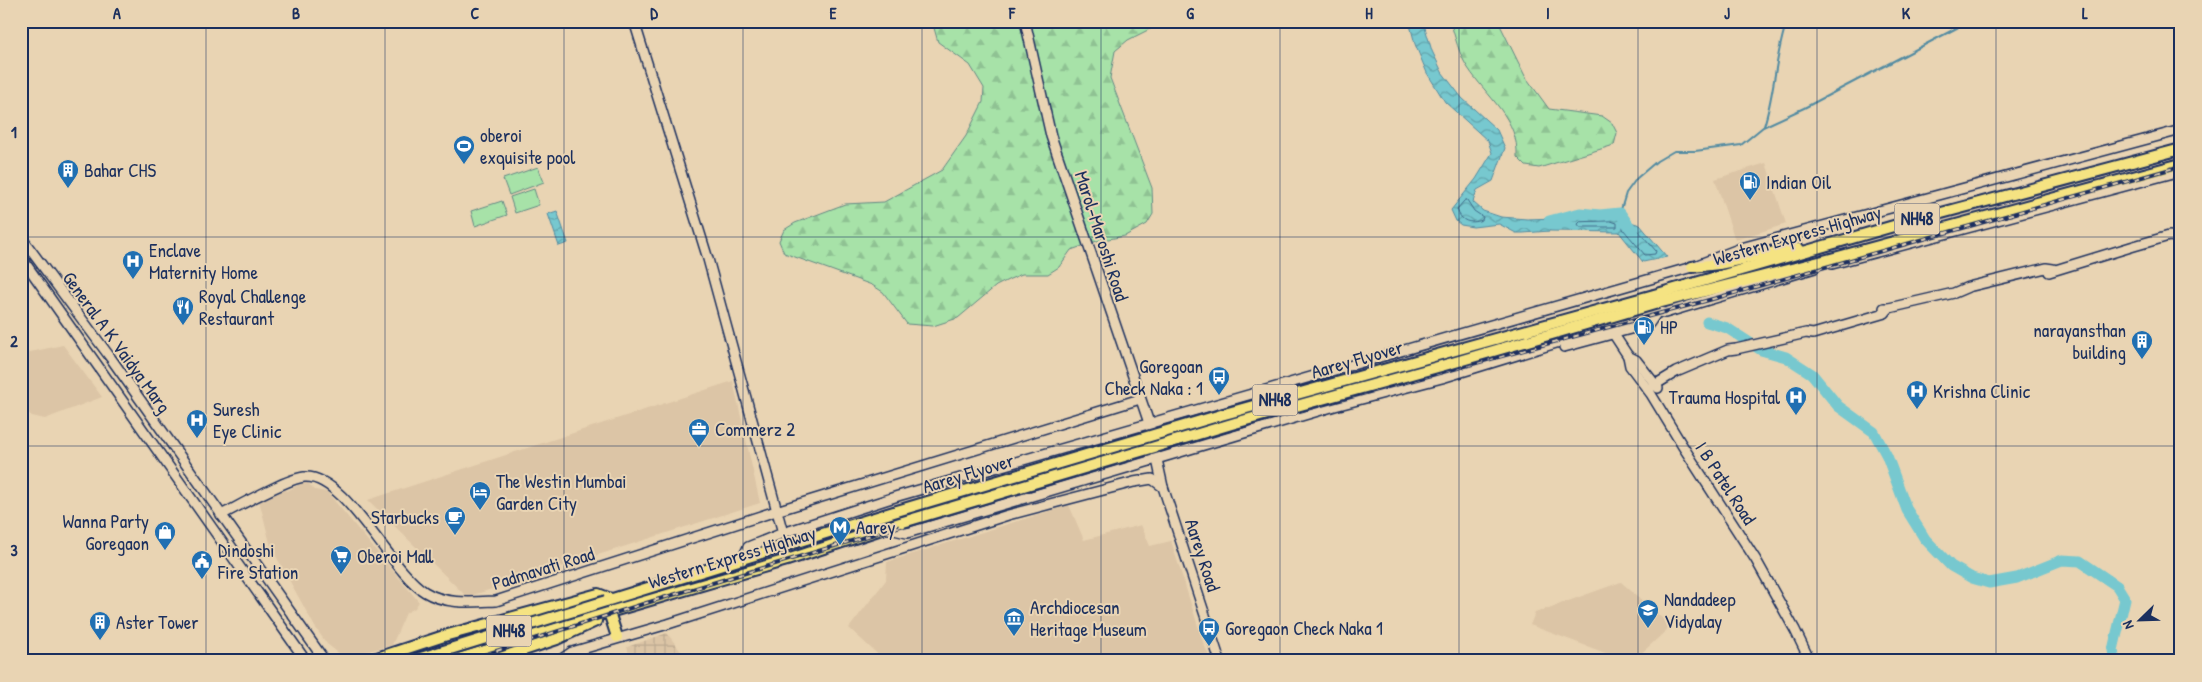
<svg xmlns="http://www.w3.org/2000/svg" width="2202" height="682" font-family="'Patrick Hand',sans-serif">
<defs>
<pattern id="industrial-grid" width="8" height="8" patternUnits="userSpaceOnUse" patternTransform="scale(1.25)"><rect width="8" height="8" fill="#dcc5a6"/><path d="M0 4h8M4 0v8" fill="none" stroke="#bcaa91"/></pattern>
<pattern id="forest-firs" width="22" height="20" patternUnits="userSpaceOnUse" patternTransform="scale(1.25)"><rect width="22" height="20" fill="#a7e2a8"/><path d="M5 1l3.5 6h-7zM16 11l3.5 6h-7z" fill="#8fc293"/></pattern>
<pattern id="water-waves" width="16" height="10" patternUnits="userSpaceOnUse" patternTransform="scale(1.25)"><rect width="16" height="10" fill="#77c8cf"/><path d="M0 5q4-4 8 0t8 0" fill="none" stroke="#61a3ab"/></pattern>
</defs>
<rect width="100%" height="100%" fill="#e9d4b3"/>
<filter id="ink" filterUnits="userSpaceOnUse"><feTurbulence type="fractalNoise" baseFrequency=".02" numOctaves="2"/><feDisplacementMap in="SourceGraphic" scale="10" xChannelSelector="R" yChannelSelector="G"/><feConvolveMatrix kernelMatrix="1 2 1 2 8 2 1 2 1" color-interpolation-filters="sRGB"/></filter>
<g filter="url(#ink)">
<g fill="#dcc5a6">
<polygon points="1766,163 1786,224 1735,240 1715,179"/>
<polygon points="63,345 102,397 45,419 32,416 21,407 21,354"/>
<polygon points="733,381 760,503 467,597 368,500"/>
<polygon points="306,481 315,490 327,492 419,602 415,608 406,613 392,645 350,656 341,655 327,644 315,627 271,547 259,500 283,484 287,491"/>
<polygon points="1069,505 1084,540 1141,525 1150,546 1171,541 1203,642 1211,661 885,661 849,628 886,580 887,562"/>
<polygon points="1621,582 1671,626 1633,661 1627,661 1530,625 1535,613"/>
</g>
<polygon fill="url(#industrial-grid)" points="667,633 688,661 631,661 627,647"/>
<g fill="#a7e2a8" stroke="#618883">
<polygon points="538,167 544,182 509,195 503,179"/>
<polygon points="534,189 539,205 515,213 510,197"/>
<polygon points="502,201 507,215 475,226 471,211"/>
</g>
<g fill="url(#forest-firs)" stroke="#618883">
<polygon points="932,21 1166,21 1128,40 1115,51 1110,78 1152,188 1153,214 1147,224 1125,236 1097,241 1071,250 1059,267 1048,274 1022,274 1010,279 996,286 958,318 933,326 907,324 883,292 872,285 784,253 779,241 784,230 795,223 845,204 884,202 942,170 966,136 983,102 984,88 970,65 938,42"/>
<path d="M1450,21H1498L1525,76L1549,109L1602,116L1612,123L1617,133L1614,145L1539,168L1526,166L1517,157C1519,119 1487,97 1468,68C1459,55 1455,36 1450,21Z"/>
</g>
<g fill="url(#water-waves)" stroke="#528ba2">
<polygon points="1409,21 1423,21 1432,51 1442,72 1462,98 1497,130 1505,148 1493,181 1477,190 1473,202 1483,211 1501,217 1527,219 1612,216 1640,225 1667,257 1643,262 1619,232 1550,231 1523,233 1516,233 1499,224 1473,227 1461,225 1456,221 1451,210 1476,179 1492,153 1488,141 1445,102 1427,73 1415,44"/>
<polygon points="557,211 568,243 559,246 548,214"/>
</g>
<g fill="none" stroke-linecap="round" stroke-linejoin="round">
<g stroke="#406c8b" stroke-width="1">
<path d="M1467,200L1474,211L1483,217L1482,220C1470,224 1461,222 1457,209L1464,201Z"/>
<polygon points="1611,221 1617,223 1617,227 1580,227 1578,224 1580,222"/>
<polygon points="1626,226 1637,229 1656,251 1655,254 1645,255 1623,229 1623,227"/>
</g>
<g stroke="#528ba2" stroke-width="2">
<path d="M1764,126C1775,92 1775,55 1787,21"/>
<polyline points="1620,213 1626,193 1637,178 1657,161 1674,151 1695,151 1741,145 1763,127 1804,108 1970,21"/>
</g>
<g stroke="#77c8cf" stroke-width="11">
<polyline points="1549,221 1580,213 1600,215 1620,213 1634,233"/>
<polyline points="1707,322 1727,328 1761,350 1786,357 1812,374 1838,406 1874,432 1887,456 1907,510 1925,539 1951,566 1972,578 1989,583 2017,578 2062,560 2080,561 2117,586 2125,599 2113,650 2115,661"/>
</g>
<g stroke="#1b2f5e" stroke-width="12">
<g id="secondary">
<polyline points="634,21 708,259 783,533"/>
<polyline points="1025,21 1051,136 1149,423 1163,487 1220,661"/>
<polyline points="21,237 110,357 325,661"/>
<polyline points="21,257 306,661"/>
<polyline points="1832,264 2181,171"/>
<polyline points="2049,272 2134,246 2169,236 2176,237 2181,235"/>
<polyline points="1884,308 1889,308 1954,293 1968,287 2046,268 2053,269"/>
<polyline points="1609,327 1628,356 1630,366 1651,394 1682,445 1756,560 1795,630 1810,661"/>
<polyline points="1564,347 1649,324 1657,312"/>
<polyline points="1628,356 1636,360 1658,388"/>
<polyline points="1648,389 1676,372 1728,350 1736,349 1806,333 1813,334 1885,313 1889,308"/>
<path d="M221,515C239,506 286,479 304,477C345,473 390,571 425,592C446,605 473,602 496,601L776,511L1140,399"/>
<polyline points="885,528 907,533 1335,406 1442,378 1657,312 1665,313 1815,268"/>
<polyline points="742,560 748,547 783,533 898,496 1692,267 1741,248 2181,130"/>
<polyline points="559,661 572,652 668,624 1008,515 1134,482 1152,479 1163,487"/>
</g>
</g>
<g stroke="#1b2f5e" stroke-width="14">
<g id="highway">
<polyline points="1692,267 1719,264 1793,248 1799,249"/>
<polyline points="1654,295 1904,223 2181,149"/>
<polyline points="1658,303 1827,260 2181,164"/>
<polyline points="606,601 897,511"/>
<polyline points="609,612 617,637"/>
<polyline points="368,661 444,636 598,594 611,599"/>
<polyline points="452,661 599,615 787,560 903,522"/>
<polyline points="491,661 557,639 596,621"/>
</g>
</g>
<use href="#secondary" stroke="#e9d4b3" stroke-width="9"/>
<use href="#highway" stroke="#f5e382" stroke-width="10"/>
<g stroke="#1b2f5e" stroke-width="4">
<polyline id="rail" points="465,661 643,604 1119,460 1720,297 2181,166"/>
</g>
<use href="#rail" stroke="#e9d4b3" stroke-width="2" stroke-dasharray="5.5" stroke-linecap="butt"/>
<g stroke="#1b2f5e" stroke-width="14" stroke-linecap="butt">
<g id="highway-bridge">
<polyline points="897,511 1221,415 1654,295"/>
<polyline points="903,522 1235,423 1452,363 1658,303"/>
<polyline points="411,661 606,601"/>
</g>
</g>
<use href="#highway-bridge" stroke="#f5e382" stroke-width="10"/>
</g>
</g>
<path fill="none" stroke="#1b2f5e" stroke-width="1" stroke-opacity="0.55" d="M206,21V661M385,21V661M564,21V661M743,21V661M922,21V661M1101,21V661M1280,21V661M1459,21V661M1638,21V661M1817,21V661M1996,21V661M21,237H2181M21,446H2181"/>
<defs>
<g id="stadium-pin" transform="scale(1.125)"><path d="M0 17L-7.5 6A9.5 9.5 0 1 1 7.5 6Z" fill="#1f6fb2" stroke="#e9d4b3"/><path d="M0-5a6.5 5 0 1 0 0 10a6.5 5 0 1 0 0-10ZM-3.5-1.8h7v3.6h-7Z" fill="#fff"/></g>
<g id="building-pin" transform="scale(1.125)"><path d="M0 17L-7.5 6A9.5 9.5 0 1 1 7.5 6Z" fill="#1f6fb2" stroke="#e9d4b3"/><path d="M-4-6H4V6H1V3H-1V6H-4ZM-2.5-4.3h1.7v1.8h-1.7ZM.8-4.3h1.7v1.8H.8ZM-2.5-1h1.7V.8h-1.7ZM.8-1h1.7V.8H.8Z" fill="#fff"/></g>
<g id="fuel-pin" transform="scale(1.125)"><path d="M0 17L-7.5 6A9.5 9.5 0 1 1 7.5 6Z" fill="#1f6fb2" stroke="#e9d4b3"/><path d="M-5.5-6h7V0h2V4h1.3V-2.5L3-4.5l.8-.8L6-3V5H2.5V1h-1V6h-7ZM-4.2-4.7v3.2H.2V-4.7Z" fill="#fff"/></g>
<g id="hospital-pin" transform="scale(1.125)"><path d="M0 17L-7.5 6A9.5 9.5 0 1 1 7.5 6Z" fill="#1f6fb2" stroke="#e9d4b3"/><path d="M-5-5h3v3.5h4V-5h3V5h-3V1.5h-4V5h-3Z" fill="#fff"/></g>
<g id="restaurant-pin" transform="scale(1.125)"><path d="M0 17L-7.5 6A9.5 9.5 0 1 1 7.5 6Z" fill="#1f6fb2" stroke="#e9d4b3"/><path d="M-5-6h1v4h1v-4h1v4h1v-4h1v5L-1.5 .5V6h-2V.5L-5-1ZM5-6V6H3V1.5H1.5Q1.5-4 5-6Z" fill="#fff"/></g>
<g id="bus-pin" transform="scale(1.125)"><path d="M0 17L-7.5 6A9.5 9.5 0 1 1 7.5 6Z" fill="#1f6fb2" stroke="#e9d4b3"/><path d="M-5-6H5V4H4V6H2V4H-2V6H-4V4H-5ZM-3.5-4V0h7V-4ZM-3.5 1.2v1.5H-2V1.2ZM2 1.2v1.5H3.5V1.2Z" fill="#fff"/></g>
<g id="office-pin" transform="scale(1.125)"><path d="M0 17L-7.5 6A9.5 9.5 0 1 1 7.5 6Z" fill="#1f6fb2" stroke="#e9d4b3"/><path d="M-6-3h4V-5.5h4V-3h4V5H-6ZM-1-4.5V-3h2v-1.5ZM-6 0V1H6V0Z" fill="#fff"/></g>
<g id="hotel-pin" transform="scale(1.125)"><path d="M0 17L-7.5 6A9.5 9.5 0 1 1 7.5 6Z" fill="#1f6fb2" stroke="#e9d4b3"/><path d="M-6-4.5h1.5V1H6V5H4.5V3h-9V5H-6ZM-4 0a1.8 1.8 0 1 1 3.6 0ZM.5 0V-2.5h3Q6-2.5 6 0Z" fill="#fff"/></g>
<g id="cafe-pin" transform="scale(1.125)"><path d="M0 17L-7.5 6A9.5 9.5 0 1 1 7.5 6Z" fill="#1f6fb2" stroke="#e9d4b3"/><path d="M-5.5-4.5H6V0H3Q3 3.5 0 3.5H-2.5Q-5.5 3.5-5.5 0ZM3-3.2v2h1.7v-2ZM-6 4.5H4V6H-6Z" fill="#fff"/></g>
<g id="metro-pin" transform="scale(1.125)"><path d="M0 17L-7.5 6A9.5 9.5 0 1 1 7.5 6Z" fill="#1f6fb2" stroke="#e9d4b3"/><path d="M-5.5 5V-5H-3L0 0L3-5H5.5V5H3V-.5L0 4L-3-.5V5Z" fill="#fff"/></g>
<g id="shop-pin" transform="scale(1.125)"><path d="M0 17L-7.5 6A9.5 9.5 0 1 1 7.5 6Z" fill="#1f6fb2" stroke="#e9d4b3"/><path d="M-5-2.5h2.3a2.7 3.5 0 0 1 5.4 0H5L5.5 6h-11ZM-1.5-2.5h3a1.5 2.3 0 0 0-3 0Z" fill="#fff"/></g>
<g id="supermarket-pin" transform="scale(1.125)"><path d="M0 17L-7.5 6A9.5 9.5 0 1 1 7.5 6Z" fill="#1f6fb2" stroke="#e9d4b3"/><path d="M-6-5.5h2.5l.6 2H6L4.5 2H-2.5L-4.4-4H-6ZM-1.5 3.2a1.3 1.3 0 1 0 .1 0ZM3 3.2a1.3 1.3 0 1 0 .1 0Z" fill="#fff"/></g>
<g id="civic-pin" transform="scale(1.125)"><path d="M0 17L-7.5 6A9.5 9.5 0 1 1 7.5 6Z" fill="#1f6fb2" stroke="#e9d4b3"/><path d="M-.6-6.5H3V-4.5H.6V-3L4-1V1h2V6H-6V1h2V-1L-.6-3ZM-1.2 2.5V6h2.4V2.5Z" fill="#fff"/></g>
<g id="school-pin" transform="scale(1.125)"><path d="M0 17L-7.5 6A9.5 9.5 0 1 1 7.5 6Z" fill="#1f6fb2" stroke="#e9d4b3"/><path d="M0-5L7-2L0 1L-7-2ZM-4 1L0 2.5L4 1V4Q0 6-4 4Z" fill="#fff"/></g>
<g id="museum-pin" transform="scale(1.125)"><path d="M0 17L-7.5 6A9.5 9.5 0 1 1 7.5 6Z" fill="#1f6fb2" stroke="#e9d4b3"/><path d="M0-6L6-3V-2H-6V-3ZM-5-1h2V3h-2ZM-1-1h2V3h-2ZM3-1h2V3H3ZM-6 4H6V6H-6Z" fill="#fff"/></g>
</defs>
<g fill-rule="evenodd">
<use href="#stadium-pin" x="464" y="146"/>
<use href="#building-pin" x="68" y="170"/>
<use href="#fuel-pin" x="1750" y="182"/>
<use href="#hospital-pin" x="133" y="261"/>
<use href="#restaurant-pin" x="183" y="307"/>
<use href="#fuel-pin" x="1644" y="327"/>
<use href="#building-pin" x="2142" y="341"/>
<use href="#bus-pin" x="1219" y="377"/>
<use href="#hospital-pin" x="1917" y="391"/>
<use href="#hospital-pin" x="1796" y="397"/>
<use href="#hospital-pin" x="197" y="420"/>
<use href="#office-pin" x="699" y="429"/>
<use href="#hotel-pin" x="480" y="492"/>
<use href="#cafe-pin" x="455" y="517"/>
<use href="#metro-pin" x="840" y="527"/>
<use href="#shop-pin" x="165" y="532"/>
<use href="#supermarket-pin" x="341" y="556"/>
<use href="#civic-pin" x="202" y="561"/>
<use href="#school-pin" x="1648" y="610"/>
<use href="#museum-pin" x="1014" y="618"/>
<use href="#building-pin" x="100" y="622"/>
<use href="#bus-pin" x="1209" y="628"/>
</g>
<g text-anchor="middle" stroke-width="4" stroke-linejoin="round" paint-order="stroke">
<g fill="#e9d4b3" stroke="#596078" stroke-width="1">
<rect x="1894.5" y="203.5" width="45" height="31" rx="4"/>
<rect x="1252.5" y="384.5" width="45" height="31" rx="4"/>
<rect x="486.5" y="615.5" width="45" height="31" rx="4"/>
</g>
<g font-size="18" font-weight="bold" fill="#1b2f5e">
<text x="1917" y="225">NH48</text>
<text x="1275" y="406">NH48</text>
<text x="509" y="637">NH48</text>
</g>
<g font-size="19" fill="#1b2f5e" stroke="#e9d4b3" text-anchor="start">
<text x="480" y="142">oberoi<tspan x="480" dy="22">exquisite pool</tspan></text>
<text x="84" y="177">Bahar CHS</text>
<text x="1766" y="189">Indian Oil</text>
<text x="149" y="257">Enclave<tspan x="149" dy="22">Maternity Home</tspan></text>
<text x="199" y="303">Royal Challenge<tspan x="199" dy="22">Restaurant</tspan></text>
<text x="1660" y="334">HP</text>
<text x="2126" y="337" text-anchor="end">narayansthan<tspan x="2126" dy="22">building</tspan></text>
<text x="1203" y="373" text-anchor="end">Goregoan<tspan x="1203" dy="22">Check Naka : 1</tspan></text>
<text x="1933" y="398">Krishna Clinic</text>
<text x="1780" y="404" text-anchor="end">Trauma Hospital</text>
<text x="213" y="416">Suresh<tspan x="213" dy="22">Eye Clinic</tspan></text>
<text x="715" y="436">Commerz 2</text>
<text x="496" y="488">The Westin Mumbai<tspan x="496" dy="22">Garden City</tspan></text>
<text x="439" y="524" text-anchor="end">Starbucks</text>
<text x="149" y="528" text-anchor="end">Wanna Party<tspan x="149" dy="22">Goregaon</tspan></text>
<text x="856" y="534">Aarey</text>
<text x="218" y="557">Dindoshi<tspan x="218" dy="22">Fire Station</tspan></text>
<text x="357" y="563">Oberoi Mall</text>
<text x="1664" y="606">Nandadeep<tspan x="1664" dy="22">Vidyalay</tspan></text>
<text x="1030" y="614">Archdiocesan<tspan x="1030" dy="22">Heritage Museum</tspan></text>
<text x="116" y="629">Aster Tower</text>
<text x="1225" y="635">Goregaon Check Naka 1</text>
</g>
<g font-size="19" fill="#1b2f5e" stroke="#e9d4b3">
<text transform="translate(1797 235) rotate(-16)" y="7">Western Express Highway</text>
<text transform="translate(1102 236) rotate(72)" y="7">Marol-Maroshi Road</text>
<text transform="translate(117 342) rotate(54)" y="7">General A K Vaidya Marg</text>
<text transform="translate(1357 359) rotate(-16)" y="7">Aarey Flyover</text>
<text transform="translate(968 473) rotate(-17)" y="7">Aarey Flyover</text>
<text transform="translate(1726 483) rotate(57)" y="7">I B Patel Road</text>
<text transform="translate(1203 555) rotate(72)" y="7">Aarey Road</text>
<text transform="translate(732 557) rotate(-17)" y="7">Western Express Highway</text>
<text transform="translate(543 568) rotate(-17)" y="7">Padmavati Road</text>
</g>
</g>
<rect width="2202" height="682" fill="none" stroke="#e9d4b3" stroke-width="55"/>
<g transform="translate(2140 620) rotate(247)" stroke="#e9d4b3" stroke-width="4" paint-order="stroke">
<path d="M0-4L9 19L0 12L-9 19Z" fill="#1b2f5e"/>
<text y="-8" font-size="14" font-weight="bold" text-anchor="middle" fill="#1b2f5e">N</text>
</g>
<rect x="28" y="28" width="2146" height="626" fill="none" stroke="#1b2f5e" stroke-width="2"/>
<g font-size="16" text-anchor="middle" font-weight="bold" fill="#1b2f5e">
<text x="117" y="19">A</text>
<text x="296" y="19">B</text>
<text x="475" y="19">C</text>
<text x="654" y="19">D</text>
<text x="833" y="19">E</text>
<text x="1012" y="19">F</text>
<text x="1190" y="19">G</text>
<text x="1369" y="19">H</text>
<text x="1548" y="19">I</text>
<text x="1727" y="19">J</text>
<text x="1906" y="19">K</text>
<text x="2085" y="19">L</text>
<text x="14" y="138">1</text>
<text x="14" y="347">2</text>
<text x="14" y="556">3</text>
</g>
</svg>
